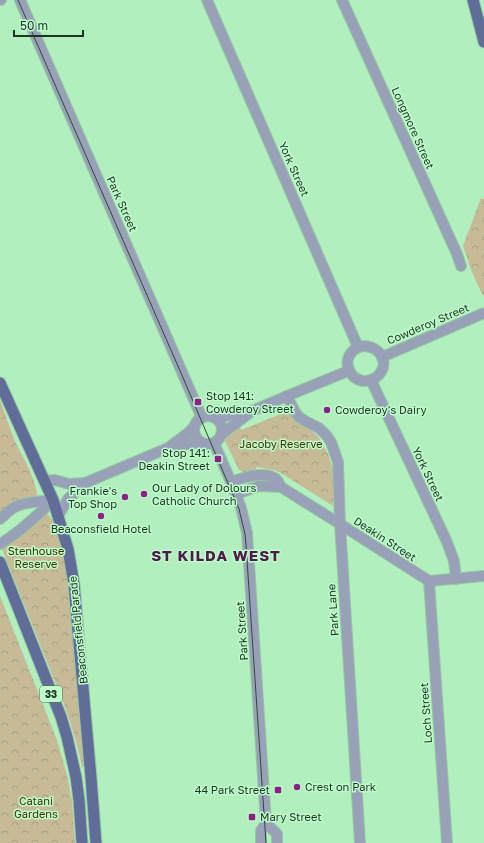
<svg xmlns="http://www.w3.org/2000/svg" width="484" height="843" font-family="'Golos Text',sans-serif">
<defs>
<pattern id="forest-crowns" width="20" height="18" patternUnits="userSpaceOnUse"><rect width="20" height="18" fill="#c7ba97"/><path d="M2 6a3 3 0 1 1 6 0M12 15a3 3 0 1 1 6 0" fill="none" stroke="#aaa082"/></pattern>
</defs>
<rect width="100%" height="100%" fill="#b2efbf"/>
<g fill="url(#forest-crowns)">
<polygon points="481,198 484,199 484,296 483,296 472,272 463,246"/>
<path d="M0,400C5,414 10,428 15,441C23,458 38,481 37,499L0,517Z"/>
<polygon points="288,411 296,420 313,431 319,438 328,454 334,473 333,506 281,473 274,470 256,467 257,471 245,473 239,470 225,441 225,437 239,426 241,430"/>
<path d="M45,512C60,523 65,558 68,576L86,767H82C78,746 72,727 65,707L2,549Z"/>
<polygon points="0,596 57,740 67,775 72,801 75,843 0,843"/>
</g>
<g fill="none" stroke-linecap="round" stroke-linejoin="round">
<g stroke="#94caa0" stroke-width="12">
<g id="minor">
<polyline points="0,0 1,0"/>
<polyline points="20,0 202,418"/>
<polyline points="207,0 358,347"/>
<polyline points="342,0 457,254 461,266"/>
<path d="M363,346C375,346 386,355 383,368C381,373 378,377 373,379C351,390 334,353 363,346Z"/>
<polyline points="382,357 484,313"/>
<polyline points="371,380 447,542 454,561 456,579"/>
<polyline points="287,396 295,412 299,417 305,421 319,428 327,436 331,442 338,462 340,524 360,843"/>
<circle cx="208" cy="430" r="14"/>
<polyline points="215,418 248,412"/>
<polyline points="222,434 252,411 287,396 348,371"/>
<polyline points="214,443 231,482 241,508 247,533 266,823 261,831 261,843"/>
<polyline points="172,445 188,433 195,426"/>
<polyline points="44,481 55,480 69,484 85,483"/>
<path d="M231,482C242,478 265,470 276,479C278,481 280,485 281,487L340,524L429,581L484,576"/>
<polyline points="236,494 259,486 281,487"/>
<polyline points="58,516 68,499 85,483 170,447 201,442"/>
<path d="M0,519C5,515 9,510 15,507C26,501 41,502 53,500"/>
<path d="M0,544C20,532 36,517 53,500"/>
<polyline points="429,581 447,843"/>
<polyline points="266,823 277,834 277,843"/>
</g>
</g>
<g stroke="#94caa0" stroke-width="13">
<g id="primary">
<polyline points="473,0 484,42"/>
<polyline points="0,383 53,500 68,549 74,584 78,632 91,778 96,843"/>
<polyline points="0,562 61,717 67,737 76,777 79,800 82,843"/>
</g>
</g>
<use href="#minor" stroke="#99a1b9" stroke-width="10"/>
<use href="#primary" stroke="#606d98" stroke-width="11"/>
<polyline stroke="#2e4a34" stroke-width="1" points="18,0 181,373 239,509 245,534 246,545 266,843"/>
</g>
<g fill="#8c2084" stroke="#bffccc" stroke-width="1.5">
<rect x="194" y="398" width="8" height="8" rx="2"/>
<circle cx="327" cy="410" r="4"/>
<rect x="214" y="455" width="8" height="8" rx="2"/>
<circle cx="144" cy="494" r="4"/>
<circle cx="125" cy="497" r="4"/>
<circle cx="101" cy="516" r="4"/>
<circle cx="297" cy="787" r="4"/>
<rect x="274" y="786" width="8" height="8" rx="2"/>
<rect x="248" y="813" width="8" height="8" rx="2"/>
</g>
<g text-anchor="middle" stroke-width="3" stroke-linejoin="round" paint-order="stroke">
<rect fill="#bffccc" stroke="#4e7156" stroke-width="1" x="40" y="686" width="22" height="16" rx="3"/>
<g font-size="10" font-weight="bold" fill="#1d3523">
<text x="51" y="698">33</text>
</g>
<g font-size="11" fill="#1d3523" stroke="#bffccc">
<text transform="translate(413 128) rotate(66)" y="4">Longmore Street</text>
<text transform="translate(294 169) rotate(66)" y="4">York Street</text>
<text transform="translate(122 204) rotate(66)" y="4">Park Street</text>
<text transform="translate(428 324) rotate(-23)" y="4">Cowderoy Street</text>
<text transform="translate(428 474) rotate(65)" y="4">York Street</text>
<text transform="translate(385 539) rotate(33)" y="4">Deakin Street</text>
<text transform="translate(333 610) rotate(-94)" y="4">Park Lane</text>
<text transform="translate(78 630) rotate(-96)" y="4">Beaconsfield Parade</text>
<text transform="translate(242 631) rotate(-94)" y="4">Park Street</text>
<text transform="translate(426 713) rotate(-94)" y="4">Loch Street</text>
</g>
<g font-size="11" fill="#1d3523" stroke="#bffccc" text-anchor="start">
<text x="206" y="400">Stop 141:<tspan x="206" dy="13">Cowderoy Street</tspan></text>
<text x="335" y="414">Cowderoy's Dairy</text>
<text x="210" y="457" text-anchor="end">Stop 141:<tspan x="210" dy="13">Deakin Street</tspan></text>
<text x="152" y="492">Our Lady of Dolours<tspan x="152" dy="13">Catholic Church</tspan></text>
<text x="117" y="495" text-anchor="end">Frankie's<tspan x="117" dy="13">Top Shop</tspan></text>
<text x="101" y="533" text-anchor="middle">Beaconsfield Hotel</text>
<text x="305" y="791">Crest on Park</text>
<text x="270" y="794" text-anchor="end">44 Park Street</text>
<text x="260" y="821">Mary Street</text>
</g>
<g font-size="11" fill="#413300" stroke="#bffccc">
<text x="281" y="448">Jacoby Reserve</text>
<text x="36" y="555">Stenhouse<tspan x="36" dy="13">Reserve</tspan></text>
<text x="36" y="805">Catani<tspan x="36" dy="13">Gardens</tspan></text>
</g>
<g font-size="15" font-weight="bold" letter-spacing="1" fill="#4e1b4a" stroke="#bffccc">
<text x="216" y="561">ST KILDA WEST</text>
</g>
</g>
<path d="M14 30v6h69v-6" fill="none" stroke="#1d3523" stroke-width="2"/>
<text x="20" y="30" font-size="12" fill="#1d3523" stroke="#bffccc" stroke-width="3" paint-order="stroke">50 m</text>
</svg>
